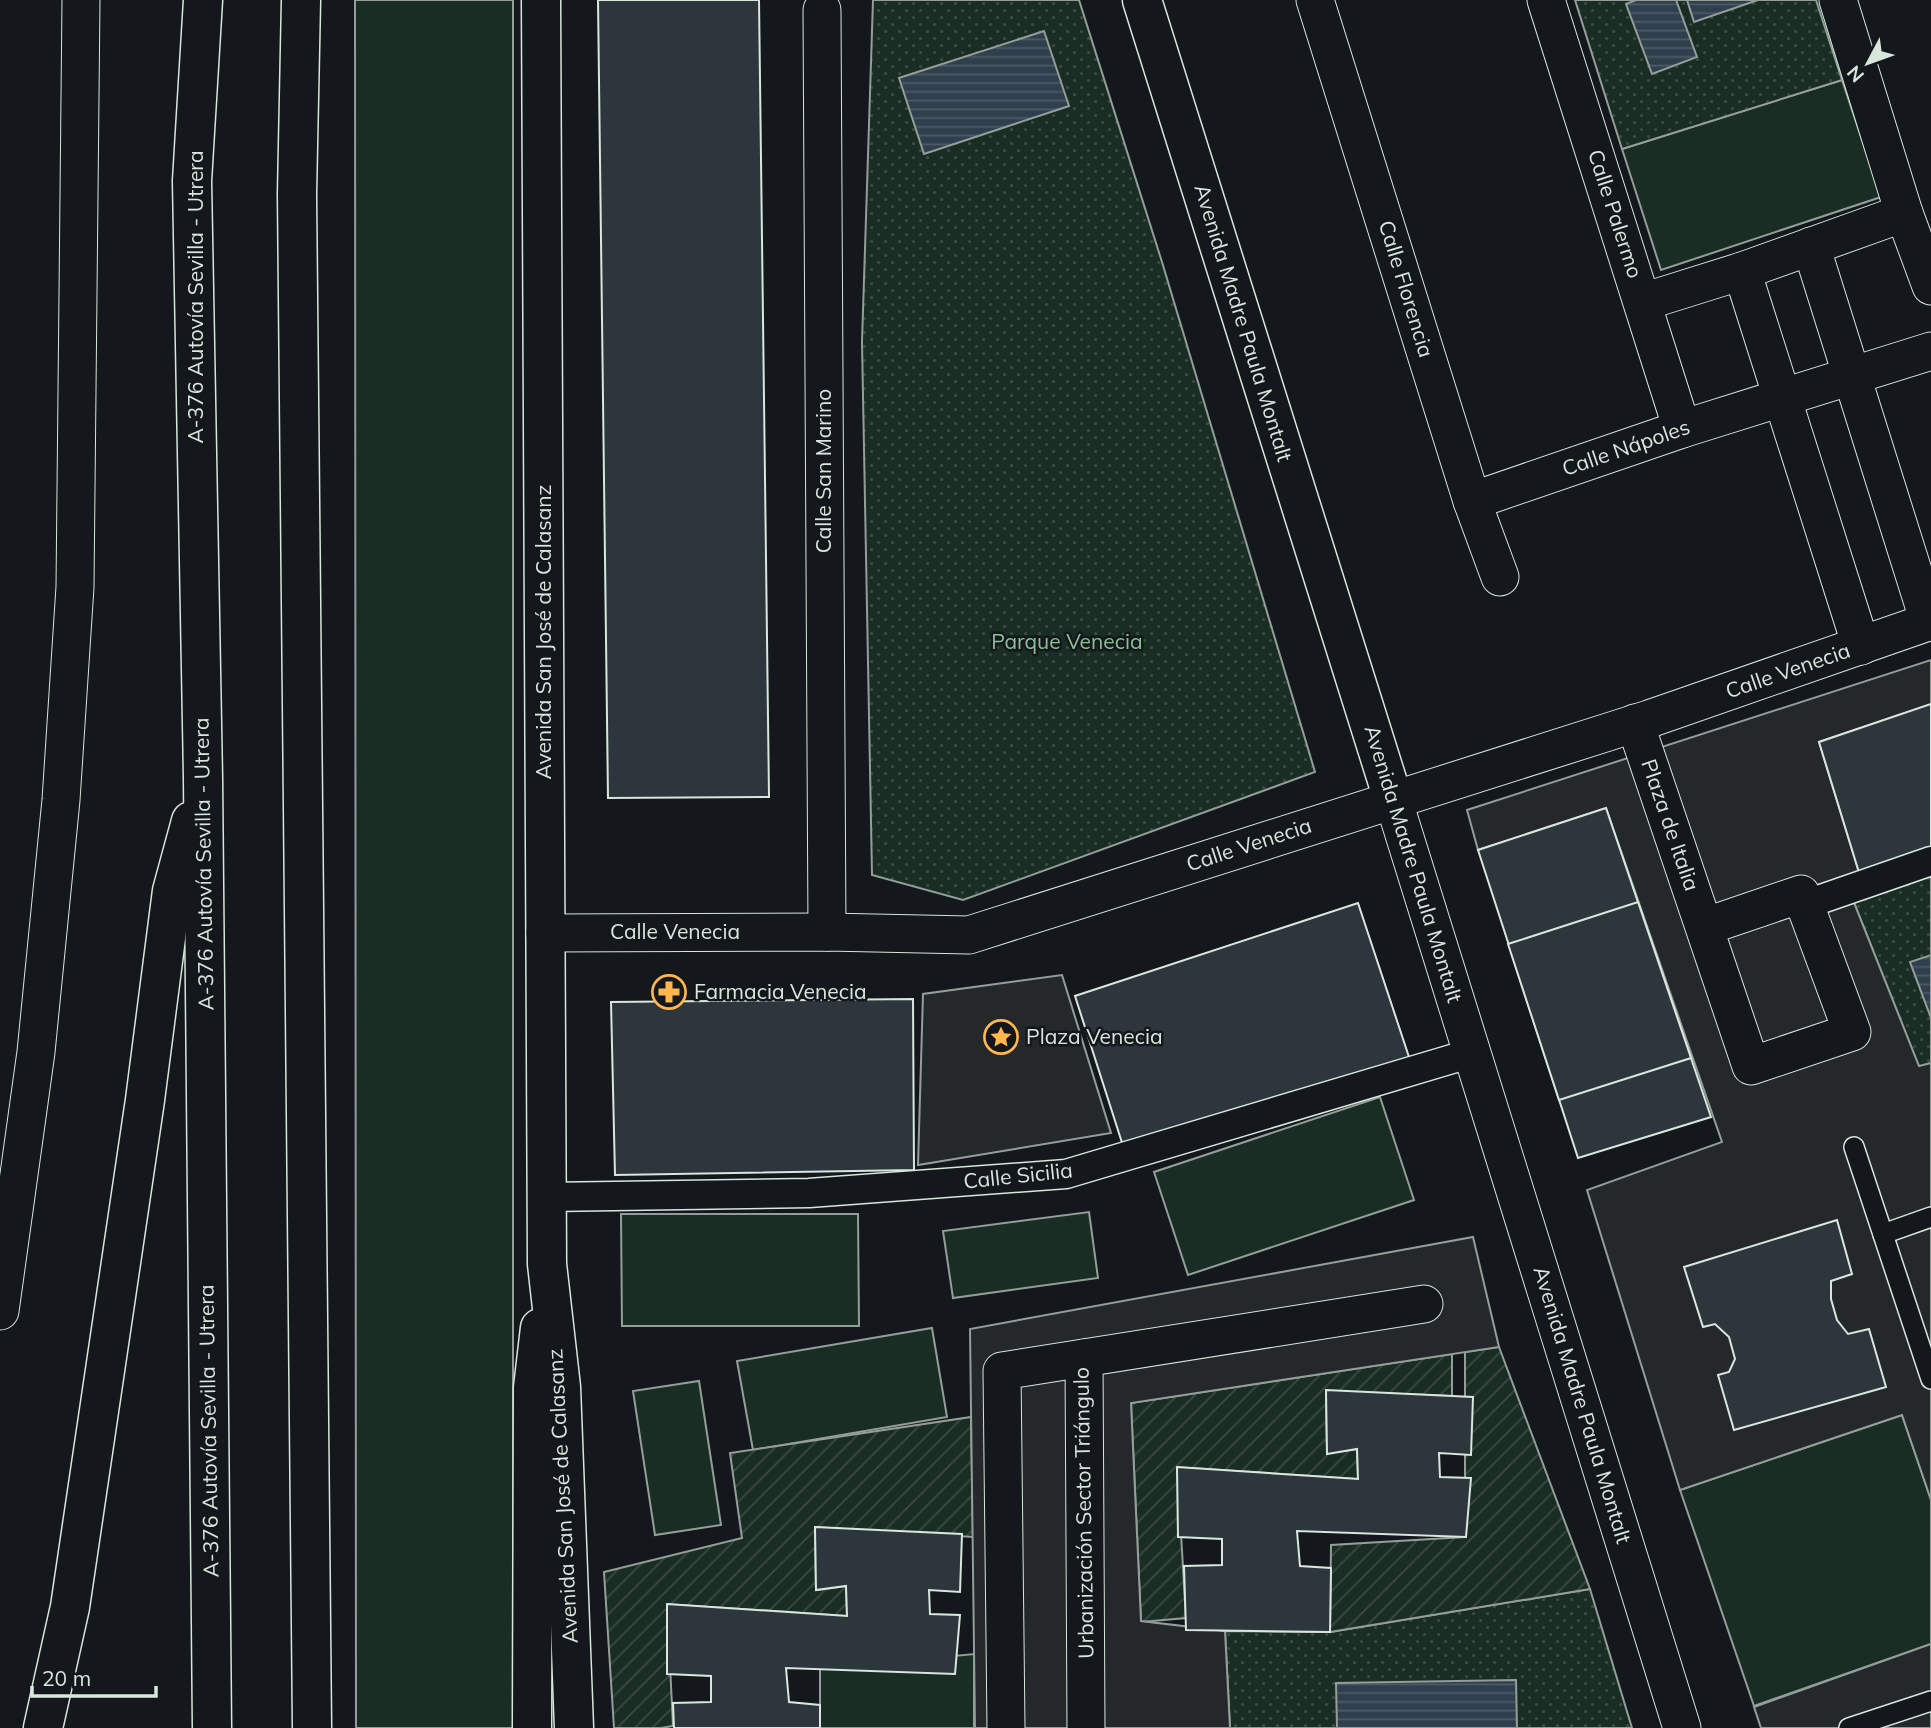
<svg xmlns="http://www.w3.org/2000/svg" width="1931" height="1728" font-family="Mulish,sans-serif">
<defs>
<pattern id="park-dots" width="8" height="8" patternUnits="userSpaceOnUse" patternTransform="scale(1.75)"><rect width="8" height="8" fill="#1a2d24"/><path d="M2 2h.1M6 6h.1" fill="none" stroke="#3b4b43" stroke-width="1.8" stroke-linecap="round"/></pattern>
<pattern id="garden-furrows" width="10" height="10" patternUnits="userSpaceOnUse" patternTransform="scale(1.75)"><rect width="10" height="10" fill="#1a2d24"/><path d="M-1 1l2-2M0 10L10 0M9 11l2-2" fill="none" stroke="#3b4b43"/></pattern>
<pattern id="water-rules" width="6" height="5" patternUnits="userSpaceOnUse" patternTransform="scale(1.75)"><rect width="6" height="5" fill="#2f3f4d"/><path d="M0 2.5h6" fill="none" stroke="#4c5b66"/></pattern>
</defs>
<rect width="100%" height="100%" fill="#14181c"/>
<g fill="#1a2d24" stroke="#939e99" stroke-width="2">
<polygon points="355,0 513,0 513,1728 356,1728"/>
<polygon points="1842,80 1881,197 1661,270 1622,149"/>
<polygon points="1380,1097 1414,1200 1188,1275 1154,1172"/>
<polygon points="1089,1212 1098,1278 953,1298 943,1231"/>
<polygon points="621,1214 858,1214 859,1326 622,1326"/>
<polygon points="932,1328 947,1417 753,1450 737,1361"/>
<polygon points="699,1381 721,1525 655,1535 633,1391"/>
<polygon points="1902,1415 1931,1500 1931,1644 1754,1706 1680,1490"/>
<polygon points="974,1654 974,1728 820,1728 820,1669"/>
</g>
<g fill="url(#park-dots)" stroke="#939e99" stroke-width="2">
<polygon points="873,0 1079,0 1162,262 1315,772 963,900 872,875 862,342"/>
<polygon points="1575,0 1816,0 1842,80 1622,149"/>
<polygon points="1931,868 1931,1063 1919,1067 1851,895"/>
<polygon points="1590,1589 1632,1728 1230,1728 1225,1631 1330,1632"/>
</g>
<g fill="url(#garden-furrows)" stroke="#939e99" stroke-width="2">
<polygon points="1499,1347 1590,1589 1330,1632 1331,1545 1465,1537 1465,1352"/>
<polygon points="1452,1354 1452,1396 1326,1391 1327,1453 1357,1449 1358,1479 1177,1467 1186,1618 1141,1622 1131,1403"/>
<polygon points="971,1417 973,1537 815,1527 816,1590 846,1586 847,1616 667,1604 673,1726 661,1728 614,1728 604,1572 742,1538 730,1453"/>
</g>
<g fill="#24282b" stroke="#939e99" stroke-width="2">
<polygon points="1931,660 1931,704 1819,742 1861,879 1851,895 1919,1066 1931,1063 1931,1500 1902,1415 1680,1490 1587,1190 1722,1142 1606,808 1478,850 1467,810"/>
<polygon points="1062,975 1111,1133 918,1165 923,994"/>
<polygon points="1473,1237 1499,1347 1131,1403 1141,1621 1225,1631 1230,1728 975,1728 970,1329"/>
<polygon points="1931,1644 1931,1728 1761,1728 1754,1707"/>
</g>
<g fill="url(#water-rules)" stroke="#939e99" stroke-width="2">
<polygon points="1636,0 1676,0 1697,57 1652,74 1626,4"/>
<polygon points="1687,0 1758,0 1694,22"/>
<polygon points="1044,31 1069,106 924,154 899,78"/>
<polygon points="1931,955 1931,1018 1910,962"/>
<polygon points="1516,1680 1517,1728 1337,1728 1336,1683"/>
</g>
<g fill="#2c363c" stroke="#d8e6dc" stroke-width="2">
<polygon points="598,0 759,0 769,797 608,798"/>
<polygon points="1931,704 1931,855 1861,879 1819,742"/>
<polygon points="1606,808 1711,1117 1578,1158 1478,850"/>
<polygon points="1638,902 1691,1058 1559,1100 1508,944"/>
<polygon points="1358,903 1410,1060 1125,1152 1075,996"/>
<polygon points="913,999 914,1170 615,1175 611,1002"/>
<polygon points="1837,1220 1852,1274 1831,1281 1831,1299 1837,1320 1848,1334 1869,1329 1886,1387 1734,1430 1718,1375 1729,1372 1735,1359 1729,1337 1715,1324 1703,1327 1684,1267"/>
<polygon points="1326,1390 1473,1397 1471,1455 1439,1453 1440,1477 1471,1478 1466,1537 1297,1531 1300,1566 1331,1568 1330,1632 1186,1630 1184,1566 1222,1565 1222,1539 1178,1537 1177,1467 1358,1479 1357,1449 1327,1454"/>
<polygon points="815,1527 962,1534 960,1592 929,1590 930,1614 960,1615 955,1674 786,1668 789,1702 820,1705 820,1728 674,1728 673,1703 711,1702 711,1676 667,1674 667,1604 847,1616 846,1586 816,1590"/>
</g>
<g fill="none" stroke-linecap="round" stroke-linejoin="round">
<g stroke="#d8e6dc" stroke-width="22">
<g id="service">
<polyline points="1854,1147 1931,1379"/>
<polyline points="1883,1234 1931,1217"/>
<polyline points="1849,1728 1931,1701"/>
</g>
</g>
<g stroke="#d8e6dc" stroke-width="31">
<g id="pedestrian">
<polyline points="1804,905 1931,861"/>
<polyline points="547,1197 809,1193 1066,1174 1472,1053"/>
</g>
</g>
<g stroke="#d8e6dc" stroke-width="39">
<g id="minor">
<polyline points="1315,0 1472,501 1500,577"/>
<polyline points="1546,0 1682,429"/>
<polyline points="1838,0 1904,213"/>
<polyline points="822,10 827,932"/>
<polyline points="1811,246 1929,622"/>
<polyline points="1742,271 1861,646"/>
<polyline points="1643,302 1742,271 1904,213 1931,286"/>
<polyline points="1472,501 1682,429 1931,351"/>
<polyline points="1635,723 1751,1066 1852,1032 1801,894 1704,927"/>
<polyline points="1393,799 1682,1728"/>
<polyline points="545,933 827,932 969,935 1649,719 1931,621"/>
<polyline points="0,1311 36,1052 61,800 75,587 81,0"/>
<polyline points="1084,1358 1086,1728"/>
<polyline points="1006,1728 1002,1371 1424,1304"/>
</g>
</g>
<g stroke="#d8e6dc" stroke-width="41">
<g id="tertiary">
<polyline points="541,0 547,1264 561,1387 574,1728"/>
<polyline points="1142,0 1393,799"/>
<polyline points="532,1728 533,1388 540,1328"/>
</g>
</g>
<g stroke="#d8e6dc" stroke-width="41">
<g id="motorway">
<polyline points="203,0 192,181 203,778 212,1728"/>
<polyline points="301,0 297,194 312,1728"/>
<polyline points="43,1728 70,1607 145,1100 172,891 191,821"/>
</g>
</g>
<use href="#service" stroke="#14181c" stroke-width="19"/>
<use href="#pedestrian" stroke="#14181c" stroke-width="28"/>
<use href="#minor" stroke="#14181c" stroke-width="37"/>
<use href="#tertiary" stroke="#14181c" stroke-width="38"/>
<use href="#motorway" stroke="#14181c" stroke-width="38"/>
</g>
<defs>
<g id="pharmacy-ring" transform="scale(1.75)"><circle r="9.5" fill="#14181c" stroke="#ffb74d" stroke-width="1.5"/><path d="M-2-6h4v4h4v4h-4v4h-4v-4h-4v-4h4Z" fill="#ffb74d"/></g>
<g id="sight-ring" transform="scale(1.75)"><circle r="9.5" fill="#14181c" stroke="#ffb74d" stroke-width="1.5"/><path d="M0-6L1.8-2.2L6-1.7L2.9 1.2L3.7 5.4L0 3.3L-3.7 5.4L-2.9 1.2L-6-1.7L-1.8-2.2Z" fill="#ffb74d"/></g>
</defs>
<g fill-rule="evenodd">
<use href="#pharmacy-ring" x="669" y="992"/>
<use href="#sight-ring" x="1001" y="1037"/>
</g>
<g text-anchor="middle" stroke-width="5" stroke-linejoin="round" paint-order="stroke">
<g font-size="21" fill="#d8e6dc" stroke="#14181c">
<text transform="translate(1615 214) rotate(72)" y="7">Calle Palermo</text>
<text transform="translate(1406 289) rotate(73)" y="7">Calle Florencia</text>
<text transform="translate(196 297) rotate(-90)" y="7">A-376 Autovía Sevilla - Utrera</text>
<text transform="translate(1243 323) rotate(73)" y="7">Avenida Madre Paula Montalt</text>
<text transform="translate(1626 448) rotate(-19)" y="7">Calle Nápoles</text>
<text transform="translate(824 471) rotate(-90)" y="7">Calle San Marino</text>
<text transform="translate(544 632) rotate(-90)" y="7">Avenida San José de Calasanz</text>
<text transform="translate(1788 671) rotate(-19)" y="7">Calle Venecia</text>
<text transform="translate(1670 825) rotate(71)" y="7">Plaza de Italia</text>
<text transform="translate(1249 845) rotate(-18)" y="7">Calle Venecia</text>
<text transform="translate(204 864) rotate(-91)" y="7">A-376 Autovía Sevilla - Utrera</text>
<text transform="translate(1413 864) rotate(73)" y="7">Avenida Madre Paula Montalt</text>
<text x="675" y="939">Calle Venecia</text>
<text transform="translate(1018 1176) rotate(-6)" y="7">Calle Sicilia</text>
<text transform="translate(1582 1405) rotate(73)" y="7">Avenida Madre Paula Montalt</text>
<text transform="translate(209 1431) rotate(-91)" y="7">A-376 Autovía Sevilla - Utrera</text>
<text transform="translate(563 1496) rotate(-93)" y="7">Avenida San José de Calasanz</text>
<text transform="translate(1084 1513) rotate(-91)" y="7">Urbanización Sector Triángulo</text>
</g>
<g font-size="21" fill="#8ac095" stroke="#14181c">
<text x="1067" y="649">Parque Venecia</text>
</g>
<g font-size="21" fill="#d8e6dc" stroke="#14181c" text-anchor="start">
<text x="694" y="999">Farmacia Venecia</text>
<text x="1026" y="1044">Plaza Venecia</text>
</g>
</g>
<g transform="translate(1868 63) rotate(229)" stroke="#14181c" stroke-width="5" paint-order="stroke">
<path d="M0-5L12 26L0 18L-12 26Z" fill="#d8e6dc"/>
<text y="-10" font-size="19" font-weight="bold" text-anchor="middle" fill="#d8e6dc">N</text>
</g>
<path d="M32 1686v10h124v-10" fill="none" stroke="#d8e6dc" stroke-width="3.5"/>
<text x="42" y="1686" font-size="21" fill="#d8e6dc" stroke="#14181c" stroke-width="5" paint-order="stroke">20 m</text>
</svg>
